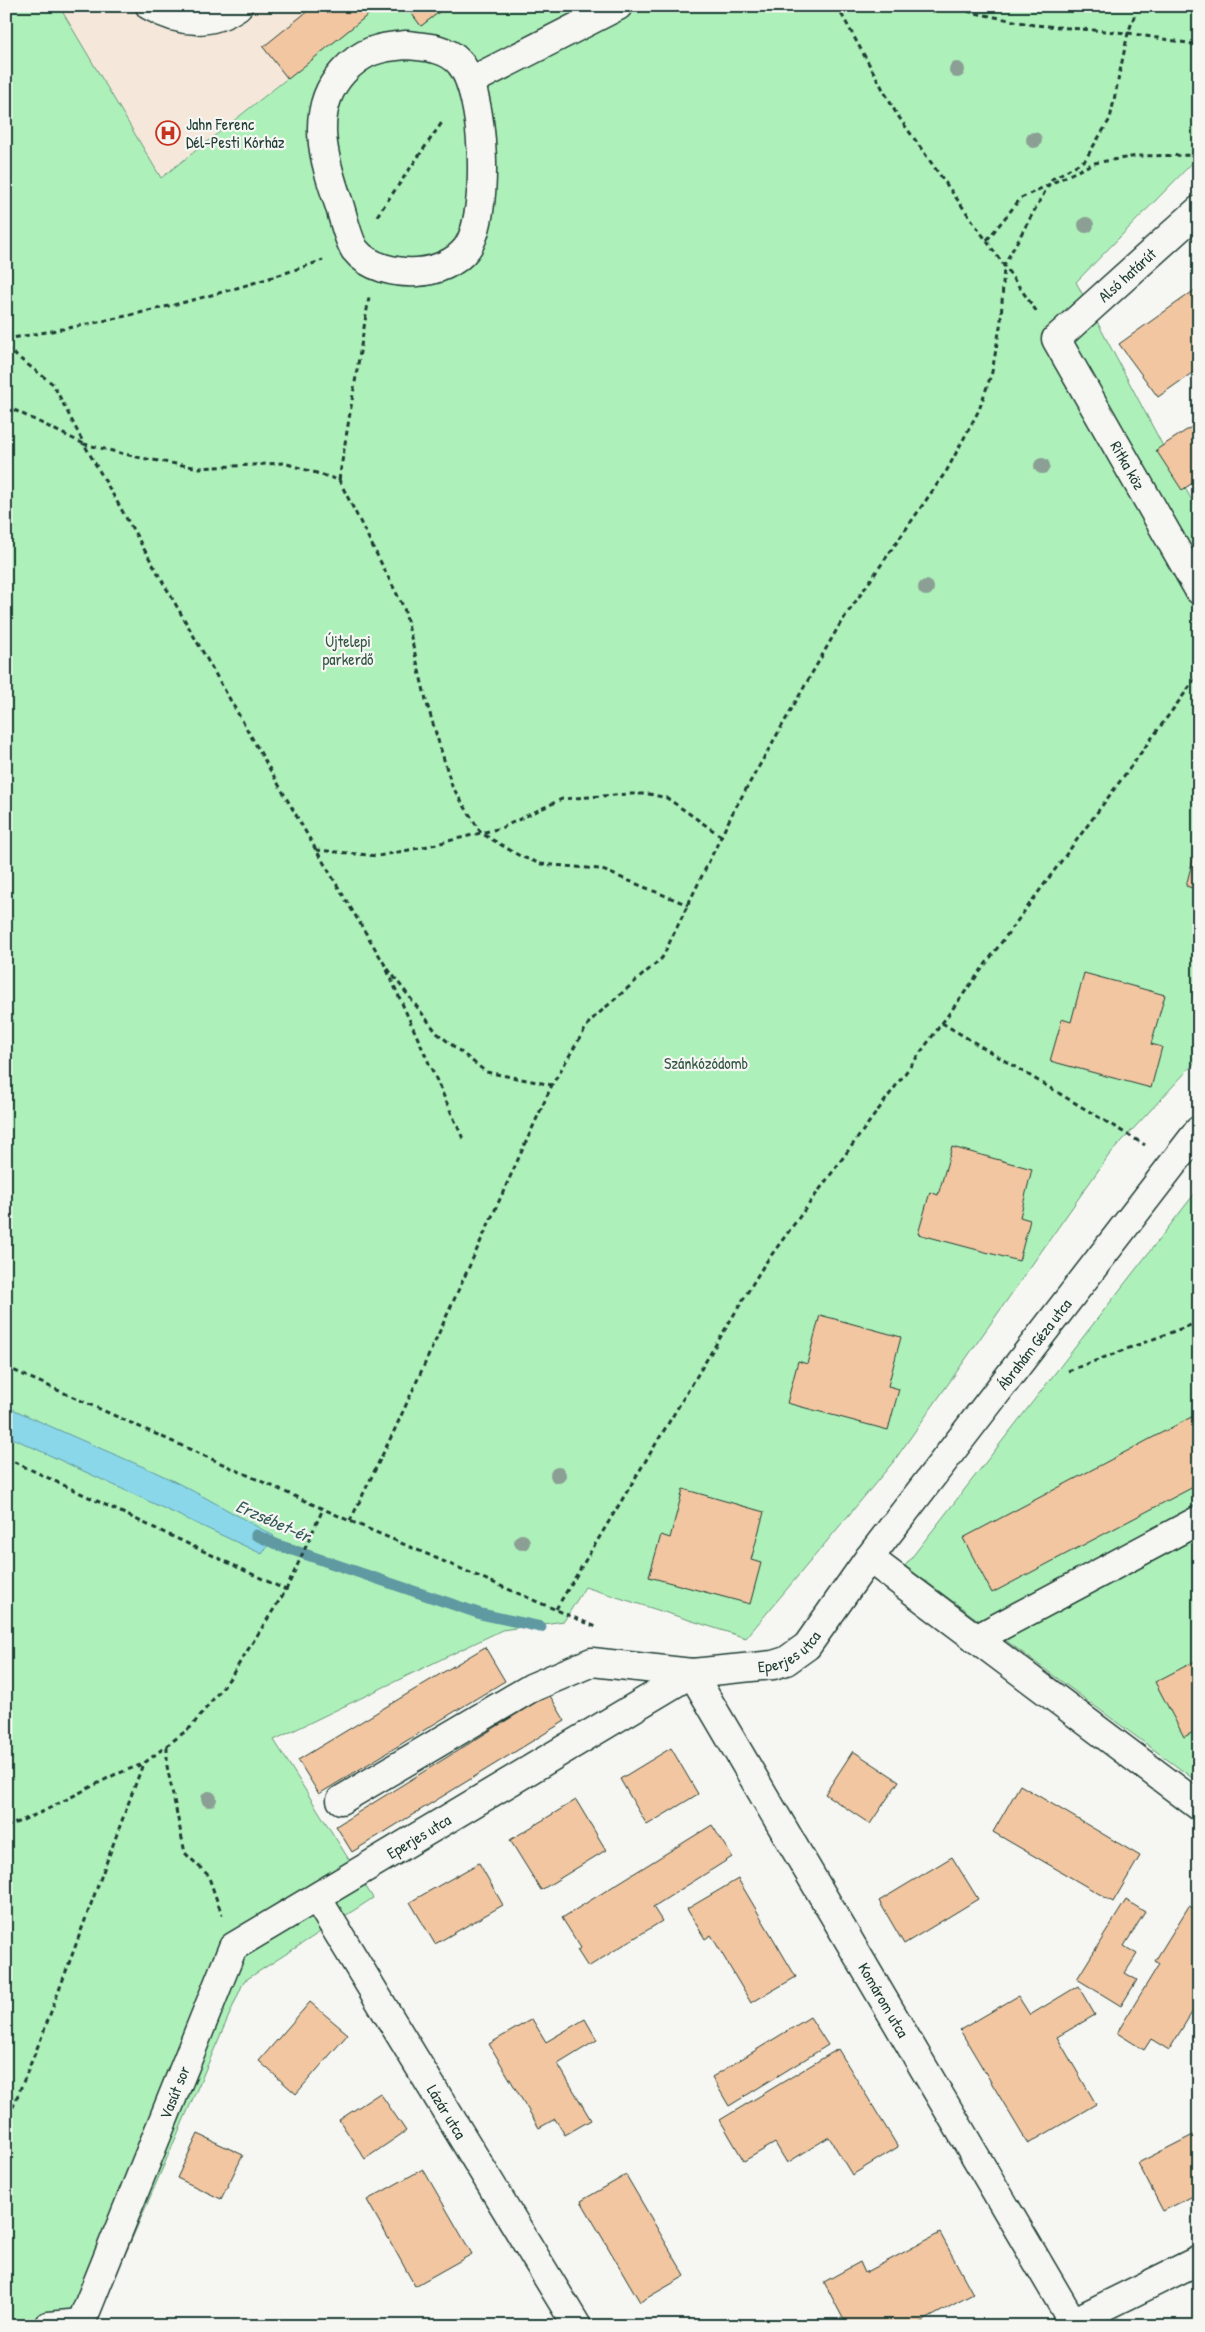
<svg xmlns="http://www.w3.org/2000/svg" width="1205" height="2332" font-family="'Patrick Hand',sans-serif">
<rect width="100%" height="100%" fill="#f6f6f2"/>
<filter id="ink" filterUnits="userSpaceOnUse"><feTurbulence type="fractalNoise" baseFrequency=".02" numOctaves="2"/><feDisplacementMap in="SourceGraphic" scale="10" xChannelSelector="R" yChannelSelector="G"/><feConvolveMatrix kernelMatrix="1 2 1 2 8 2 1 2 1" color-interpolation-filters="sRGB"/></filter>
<g filter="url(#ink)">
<polygon fill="#f5e8da" points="49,6 379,6 147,188"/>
<g fill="#aef0ba" stroke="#669677">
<polygon points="6,6 59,6 161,178 379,6 406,6 421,26 447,6 1199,6 1199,156 1076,282 1199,514 1199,1058 1109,1155 894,1461 746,1638 585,1587 564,1621 502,1630 274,1740 373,1898 244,1981 94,2326 6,2326"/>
<polygon points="1199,1188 1199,1783 905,1566"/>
</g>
<path fill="#8ad7e9" stroke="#5f99a1" d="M6,1406C55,1429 104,1450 153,1471C194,1490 234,1514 274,1536L262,1554L6,1435Z"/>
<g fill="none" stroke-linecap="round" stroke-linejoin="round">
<polyline stroke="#5f99a1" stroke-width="11" points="256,1535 278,1545 481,1614 541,1627"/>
</g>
<g fill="#f2c6a1" stroke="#1f3d34">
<polygon points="314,6 379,6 288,79 263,47"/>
<polygon points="406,6 447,6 421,26"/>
<polygon points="1199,287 1199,368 1158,397 1119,344"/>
<polygon points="1199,422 1199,479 1182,490 1156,450"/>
<polygon points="1197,844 1199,845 1199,890 1186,886"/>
<polygon points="1084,973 1165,995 1151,1044 1162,1047 1151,1088 1050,1061 1062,1019 1071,1022"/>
<polygon points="952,1147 1032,1169 1020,1217 1030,1220 1019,1261 918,1234 930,1192 938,1195"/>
<polygon points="820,1315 901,1337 888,1386 899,1389 888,1430 787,1403 798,1361 807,1364"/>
<polygon points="1199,1413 1199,1484 992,1593 963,1538"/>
<polygon points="683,1489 764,1512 751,1560 761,1563 750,1604 649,1577 661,1535 670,1538"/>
<polygon points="485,1647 505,1681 319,1794 298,1760"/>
<polygon points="1199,1659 1199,1729 1184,1737 1155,1682"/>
<polygon points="549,1694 565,1721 352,1852 336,1826"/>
<polygon points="671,1748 698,1794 647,1825 620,1779"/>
<polygon points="853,1751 899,1781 870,1824 825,1794"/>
<polygon points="1020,1785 1140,1856 1113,1902 993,1832"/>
<polygon points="576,1800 606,1850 541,1890 510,1840"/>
<polygon points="712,1825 732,1857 653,1907 662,1921 588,1967 577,1950 581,1948 562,1918"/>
<polygon points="952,1857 978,1899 904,1944 879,1901"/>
<polygon points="479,1863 503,1905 435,1944 410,1902"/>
<polygon points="738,1879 796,1977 751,2003 711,1935 705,1939 687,1909"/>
<polygon points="1126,1900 1145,1912 1124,1946 1137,1954 1125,1973 1137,1980 1121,2006 1077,1979"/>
<polygon points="1189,1906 1199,1911 1199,2001 1169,2050 1151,2039 1144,2050 1117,2033 1159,1964 1155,1961"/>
<polygon points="1078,1986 1095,2015 1057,2037 1096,2104 1028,2144 960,2030 1018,1996 1030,2015"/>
<polygon points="310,2002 348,2034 296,2094 259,2061"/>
<polygon points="810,2017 828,2045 729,2106 712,2077"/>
<polygon points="532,2019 546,2042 585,2019 597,2040 558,2064 591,2120 565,2135 555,2119 539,2128 489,2044"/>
<polygon points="838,2049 898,2147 852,2175 829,2137 787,2163 775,2143 744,2161 720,2120"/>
<polygon points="380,2093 406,2131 365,2159 339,2120"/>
<polygon points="1199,2132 1199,2193 1163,2211 1138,2163"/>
<polygon points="198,2134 243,2155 221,2199 177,2178"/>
<polygon points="423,2169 472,2254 415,2286 367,2200"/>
<polygon points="626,2175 685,2276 640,2302 581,2201"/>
<polygon points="940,2233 973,2294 914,2326 847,2326 824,2282 860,2262 865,2273"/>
</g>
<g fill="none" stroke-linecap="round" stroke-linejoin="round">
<g stroke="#1f3d34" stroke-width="31">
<g id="minor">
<path d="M150,6C179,23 210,26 238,6"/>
<path d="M406,45C425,47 445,47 459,62C486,92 490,215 467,248C456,263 435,271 417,272C396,273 369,268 355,250C348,240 343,216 339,204C324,161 308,110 343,72C362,51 379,47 406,45Z"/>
<polyline points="471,81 618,6"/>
<path id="s1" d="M1199,210L1056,339L1199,590"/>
<polyline points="869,1558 1199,1806"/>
<polyline points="976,1639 1199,1520"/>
<path id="s2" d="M692,1673L1075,2326"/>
<polyline points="341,1800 531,1688 592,1662 692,1673"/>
<path id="s3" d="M317,1898L577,2326"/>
<polyline points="48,2326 81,2323"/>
<path id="s4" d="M80,2326L233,1947L692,1673L773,1665L786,1661L807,1646L869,1558L1199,1130"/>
<polyline points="1065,2326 1199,2260"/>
</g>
</g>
<g stroke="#1f3d34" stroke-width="3" stroke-dasharray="5 4" stroke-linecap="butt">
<polyline points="837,6 896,113 1037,312"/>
<polyline points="941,6 1034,25 1128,33 1199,45"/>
<polyline points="377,216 443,121"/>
<polyline points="987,240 1021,198 1094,163 1137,156 1199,155"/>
<path d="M6,339C114,321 220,297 323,260"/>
<polyline points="6,348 53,384 84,444 141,458 200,468 284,463 339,480 404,608 427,704 452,786 481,833 520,856 541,864 600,869 688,905"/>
<polyline points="6,406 84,444 316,850 385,965 437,1033 486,1072 552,1085"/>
<polyline points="339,480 369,297"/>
<polyline points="316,850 378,856 424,847 501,828 562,799 628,794 649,794 667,798 721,836"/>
<polyline points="387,970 464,1141"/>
<polyline points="942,1023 1145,1145"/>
<polyline points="6,1367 350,1521 596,1627"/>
<polyline points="1068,1371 1199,1322"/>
<polyline points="6,1458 286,1590"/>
<polyline points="350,1521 395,1429 552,1085 590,1021 662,958 733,812 840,624 947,470 979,410 992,372 1001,321 1004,265 1052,179 1085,160 1110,119 1128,33 1138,6"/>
<polyline points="556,1609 764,1265 1199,674"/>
<polyline points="167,1747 167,1766 185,1853 208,1875 222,1915"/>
<polyline points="6,1827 42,1812 114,1775 143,1764 191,1727 230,1678 286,1590 323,1509"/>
<polyline points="6,2124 42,2036 143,1764"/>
</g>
<use href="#minor" stroke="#f6f6f2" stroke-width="28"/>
</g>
<g fill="#8b9f94">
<circle cx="957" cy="70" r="8"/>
<circle cx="1034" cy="140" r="8"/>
<circle cx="1086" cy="225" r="8"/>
<circle cx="1042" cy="466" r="8"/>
<circle cx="926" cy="588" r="8"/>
<circle cx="558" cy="1475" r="8"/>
<circle cx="522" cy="1542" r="8"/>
<circle cx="209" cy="1799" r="8"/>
</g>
</g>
<defs>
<g id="hospital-ring" transform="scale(1.25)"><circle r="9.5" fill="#f6f6f2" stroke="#c8321e" stroke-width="1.5"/><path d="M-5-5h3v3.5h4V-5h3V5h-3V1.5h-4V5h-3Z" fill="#c8321e"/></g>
</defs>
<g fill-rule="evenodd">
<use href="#hospital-ring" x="168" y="133"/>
</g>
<g text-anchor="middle" stroke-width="4.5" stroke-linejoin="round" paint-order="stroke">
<g font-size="16" fill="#1f3d34" stroke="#f6f6f2" text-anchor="start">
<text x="186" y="130">Jahn Ferenc<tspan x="186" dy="18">Dél-Pesti Kórház</tspan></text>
</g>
<g font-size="16" fill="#1f3d34" stroke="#f6f6f2">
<text transform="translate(1127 275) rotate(-42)" y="6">Alsó határút</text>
<text dy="6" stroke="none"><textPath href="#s1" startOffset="338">Ritka köz</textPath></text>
<text dy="6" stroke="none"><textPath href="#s4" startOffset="1442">Ábrahám Géza utca</textPath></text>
<text dy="6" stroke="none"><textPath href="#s4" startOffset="1045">Eperjes utca</textPath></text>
<text dy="6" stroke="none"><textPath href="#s4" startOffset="625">Eperjes utca</textPath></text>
<text dy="6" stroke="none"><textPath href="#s2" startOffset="379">Komárom utca</textPath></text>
<text dy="6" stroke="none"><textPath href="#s4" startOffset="252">Vasút sor</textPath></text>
<text dy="6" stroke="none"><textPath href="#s3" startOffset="250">Lázár utca</textPath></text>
</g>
<g font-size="16" fill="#345848" stroke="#f6f6f2">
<text x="348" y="647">Újtelepi<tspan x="348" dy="18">parkerdő</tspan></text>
<text x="706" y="1069">Szánkózódomb</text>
</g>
<g font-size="18" font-style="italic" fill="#345c58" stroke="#f6f6f2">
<text transform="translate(273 1521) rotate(24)" y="6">Erzsébet-ér</text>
</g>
</g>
<rect width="1205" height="2332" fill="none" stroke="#f6f6f2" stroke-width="25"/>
<rect x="12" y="12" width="1180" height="2307" fill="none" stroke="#1f3d34" stroke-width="2" filter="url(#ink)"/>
</svg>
